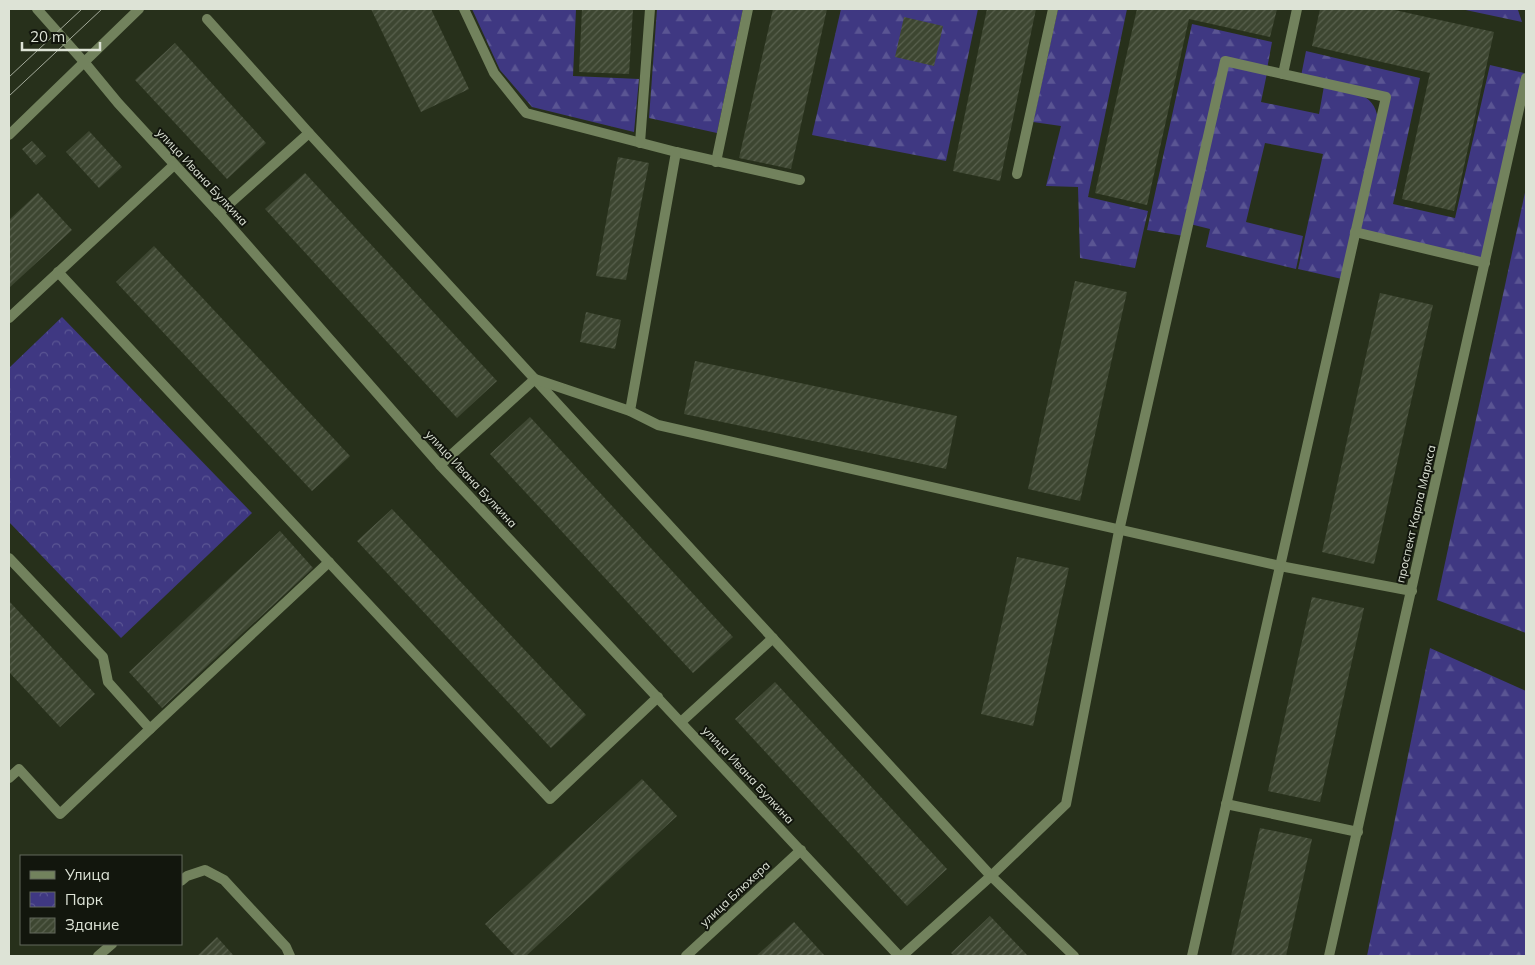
<svg xmlns="http://www.w3.org/2000/svg" width="1535" height="965" font-family="Mulish,sans-serif">
<defs>
<pattern id="forest-firs" width="22" height="20" patternUnits="userSpaceOnUse" patternTransform="scale(1.25)"><rect width="22" height="20" fill="#3f3882"/><path d="M5 1l3.5 6h-7zM16 11l3.5 6h-7z" fill="#5a5593"/></pattern>
<pattern id="park-crowns" width="20" height="18" patternUnits="userSpaceOnUse" patternTransform="scale(1.25)"><rect width="20" height="18" fill="#3f3882"/><path d="M2 6a3 3 0 1 1 6 0M12 15a3 3 0 1 1 6 0" fill="none" stroke="#5a5593"/></pattern>
<pattern id="building-hatch" width="6" height="6" patternUnits="userSpaceOnUse" patternTransform="scale(1.25)"><rect width="6" height="6" fill="#3d4631"/><path d="M-1 1l2-2M0 6l6-6M5 7l2-2" fill="none" stroke="#59614e"/></pattern>
</defs>
<rect width="100%" height="100%" fill="#27301b"/>
<g fill="url(#forest-firs)">
<polygon points="472,9 576,9 573,76 639,79 634,132 532,107 500,70"/>
<polygon points="657,9 743,9 717,133 649,118"/>
<polygon points="841,9 978,9 946,161 812,135"/>
<polygon points="1058,9 1127,9 1088,197 1148,211 1135,268 1080,258 1078,187 1046,186 1061,126 1033,122"/>
<polygon points="1461,9 1515,9 1518,10 1522,22"/>
<polygon points="1192,24 1272,42 1267,69 1224,59 1184,236 1147,230"/>
<polygon points="1306,51 1420,78 1393,204 1455,218 1490,65 1524,73 1481,259 1357,232 1387,97 1301,76"/>
<path d="M1227,64L1267,73L1261,102L1319,114L1324,86C1348,92 1375,90 1378,120L1342,279L1298,269L1323,154L1265,143L1246,222L1303,236L1296,269L1206,247L1210,229L1190,224Z"/>
<polygon points="1526,188 1526,633 1437,600"/>
<polygon points="1430,648 1526,691 1526,956 1367,956"/>
</g>
<polygon fill="url(#park-crowns)" points="62,317 252,513 121,638 9,522 9,368"/>
<g fill="url(#building-hatch)">
<polygon points="371,9 431,9 469,89 421,112"/>
<polygon points="582,9 633,9 629,74 579,72"/>
<polygon points="773,9 827,9 791,169 739,158"/>
<polygon points="987,9 1036,9 1000,181 953,171"/>
<polygon points="1137,9 1277,9 1270,37 1189,19 1147,205 1095,193"/>
<polygon points="1320,9 1390,9 1494,32 1454,211 1402,199 1430,73 1312,46"/>
<polygon points="904,17 943,26 934,66 895,57"/>
<polygon points="175,43 266,143 227,179 135,80"/>
<polygon points="89,131 122,167 99,188 66,152"/>
<polygon points="32,141 46,156 36,165 22,149"/>
<polygon points="618,157 649,163 626,280 596,276"/>
<polygon points="305,173 497,381 457,418 265,209"/>
<polygon points="38,193 72,230 9,288 9,220"/>
<polygon points="154,246 350,456 312,491 116,282"/>
<polygon points="1075,281 1127,292 1080,501 1028,489"/>
<polygon points="1380,293 1433,305 1374,564 1322,552"/>
<polygon points="586,312 621,320 615,349 580,342"/>
<polygon points="695,361 957,416 946,469 684,414"/>
<polygon points="530,417 733,637 693,673 490,454"/>
<polygon points="392,509 586,715 551,748 357,541"/>
<polygon points="280,531 313,568 162,708 129,672"/>
<polygon points="1017,557 1069,568 1033,726 981,714"/>
<polygon points="1312,597 1364,608 1320,802 1268,791"/>
<polygon points="9,601 95,694 60,727 9,672"/>
<polygon points="775,682 947,869 907,906 735,719"/>
<polygon points="642,779 677,816 526,956 515,956 485,924"/>
<polygon points="1260,828 1312,839 1286,956 1231,956"/>
<polygon points="990,916 1028,956 954,956 951,953"/>
<polygon points="794,922 825,956 756,956"/>
<polygon points="217,937 234,956 197,956"/>
</g>
<g fill="none" stroke-linecap="round" stroke-linejoin="round">
<g stroke="#72825d" stroke-width="10">
<polyline points="464,9 494,73 526,113 676,152 800,180"/>
<polyline points="207,19 309,133 991,876 1074,956"/>
<polyline points="1283,74 1297,9"/>
<polyline points="640,143 650,9"/>
<polyline points="716,162 748,9"/>
<polyline points="1017,174 1053,9"/>
<polyline points="219,213 309,133"/>
<polyline points="1355,232 1485,263"/>
<polyline points="630,411 676,152"/>
<polyline points="440,465 535,379 630,411 658,425 1280,566 1412,591"/>
<polyline points="681,722 773,638"/>
<polyline points="9,778 19,769 60,814 150,729"/>
<polyline points="1226,804 1358,832"/>
<polyline points="181,881 187,876 205,870 224,880 286,947 290,956"/>
<polyline points="98,956 112,944"/>
<polyline points="902,956 991,876 1066,804 1119,531 1225,61 1386,97 1192,956"/>
</g>
<g stroke="#72825d" stroke-width="10">
<polyline points="37,9 85,63 118,103 219,213 440,465 899,956"/>
<polyline points="9,135 139,9"/>
<polyline points="58,272 550,799 658,697"/>
<polyline points="9,318 174,165"/>
<polyline points="9,558 103,657 108,682 150,729 329,562"/>
<polyline points="686,956 801,850"/>
<polyline points="1329,956 1526,78"/>
</g>
<g stroke="#a3aa9a" stroke-width="1">
<polyline points="9,77 82,9"/>
<polyline points="9,96 102,9"/>
</g>
</g>
<g text-anchor="middle" stroke-width="4" stroke-linejoin="round" paint-order="stroke">
<g font-size="12" fill="#dde3d6" stroke="#12160d">
<text transform="translate(202 177) rotate(47)" y="4">улица Ивана Булкина</text>
<text transform="translate(471 479) rotate(47)" y="4">улица Ивана Булкина</text>
<text transform="translate(1416 514) rotate(-77)" y="4">проспект Карла Маркса</text>
<text transform="translate(748 775) rotate(47)" y="4">улица Ивана Булкина</text>
<text transform="translate(735 894) rotate(-43)" y="4">улица Блюхера</text>
</g>
</g>
<rect width="1535" height="965" fill="none" stroke="#dde3d6" stroke-width="20"/>
<rect x="20" y="855" width="162" height="90" fill="#12160d" stroke="#63685d"/>
<rect x="30" y="871" width="25" height="8" fill="#72825d" stroke="#63685d"/>
<text x="65" y="880" font-size="15" fill="#dde3d6">Улица</text>
<rect x="30" y="892" width="25" height="15" fill="url(#park-crowns)" stroke="#63685d"/>
<text x="65" y="905" font-size="15" fill="#dde3d6">Парк</text>
<rect x="30" y="918" width="25" height="15" fill="url(#building-hatch)" stroke="#63685d"/>
<text x="65" y="930" font-size="15" fill="#dde3d6">Здание</text>
<path d="M22 42v8h78v-8" fill="none" stroke="#dde3d6" stroke-width="2.5"/>
<text x="30" y="42" font-size="15" fill="#dde3d6" stroke="#12160d" stroke-width="4" paint-order="stroke">20 m</text>
</svg>
